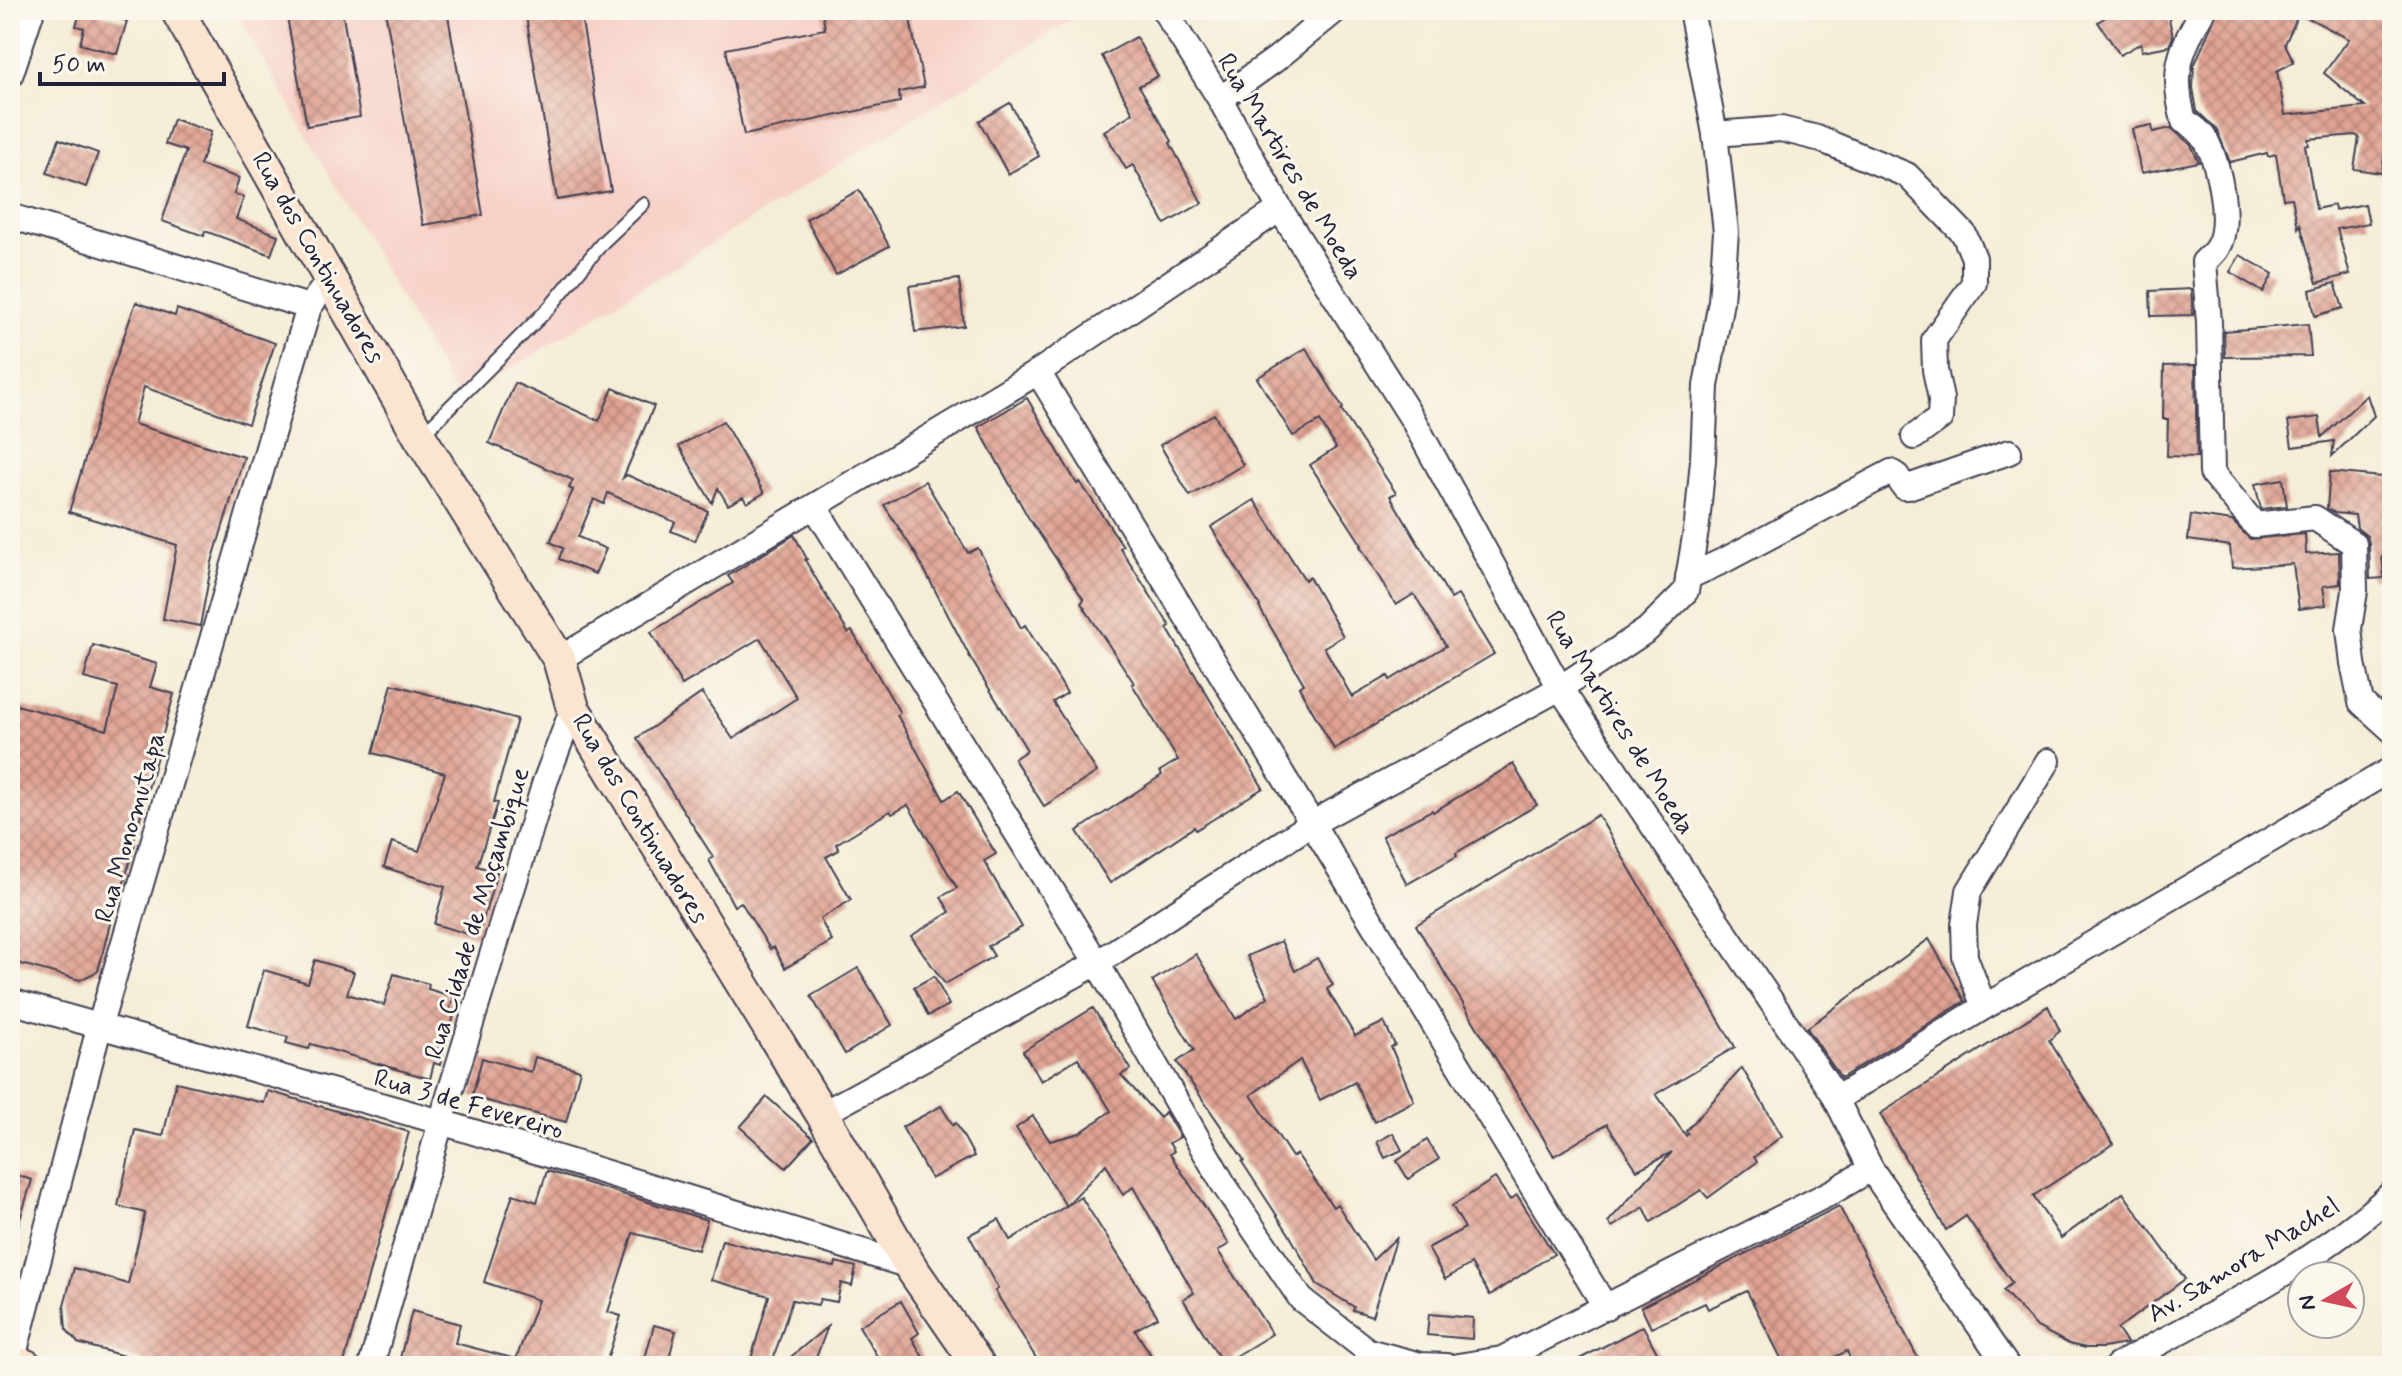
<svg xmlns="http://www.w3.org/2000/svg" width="2402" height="1376" font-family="Mynerve,sans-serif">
<defs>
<pattern id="building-cross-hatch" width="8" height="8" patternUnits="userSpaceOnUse" patternTransform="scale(2)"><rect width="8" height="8" fill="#e0a293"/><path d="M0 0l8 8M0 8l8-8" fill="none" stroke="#b58479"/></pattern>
</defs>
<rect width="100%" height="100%" fill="#fbf7ec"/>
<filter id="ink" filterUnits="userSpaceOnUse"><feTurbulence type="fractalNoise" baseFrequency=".0125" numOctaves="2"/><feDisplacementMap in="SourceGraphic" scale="16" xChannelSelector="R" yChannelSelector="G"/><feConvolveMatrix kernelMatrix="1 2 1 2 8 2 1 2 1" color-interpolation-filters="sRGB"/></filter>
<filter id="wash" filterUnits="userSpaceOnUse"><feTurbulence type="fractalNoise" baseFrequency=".006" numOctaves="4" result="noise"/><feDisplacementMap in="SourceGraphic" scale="32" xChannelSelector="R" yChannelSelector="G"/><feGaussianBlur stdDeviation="1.8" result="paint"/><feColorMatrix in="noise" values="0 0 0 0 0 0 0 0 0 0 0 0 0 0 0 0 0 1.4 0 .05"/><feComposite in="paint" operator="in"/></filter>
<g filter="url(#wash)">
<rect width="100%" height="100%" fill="#f4edd7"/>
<polygon fill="#f7d1c8" points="235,10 1087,10 459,401"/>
<g id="blocks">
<g fill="url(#building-cross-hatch)" fill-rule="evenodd">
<polygon points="81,10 90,10 127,21 117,54 80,44 84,28 76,26"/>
<polygon points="324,10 342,10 360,117 307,126 287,17"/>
<polygon points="385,10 447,10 483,215 423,225"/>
<polygon points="525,10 580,10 611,191 557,200"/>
<polygon points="822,10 908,10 924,87 899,92 900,102 744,135 726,49 825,29"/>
<polygon points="2116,10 2167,10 2173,37 2169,46 2142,51 2141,43 2120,55 2098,22"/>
<path d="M2218,10H2392V104L2387,100V135L2382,173L2354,169L2359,137L2355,135L2308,139L2309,145L2305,146L2316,209L2334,205L2335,210L2365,204L2369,223L2337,229L2350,274L2317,283L2300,224L2298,228L2292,198L2283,199L2276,154L2268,156L2267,153L2230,162L2217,130L2197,111L2193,88L2194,66ZM2299,13L2349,39L2324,73L2365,107L2285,115L2277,71L2294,62L2285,44Z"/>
<polygon points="1136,37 1158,76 1139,86 1172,141 1170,143 1202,203 1165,224 1133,165 1126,169 1104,131 1133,113 1102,56"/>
<polygon points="1010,103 1039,156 1008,174 979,121"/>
<polygon points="173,119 211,132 200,165 239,178 234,194 244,197 236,219 278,235 271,255 205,231 204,236 162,221 186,151 165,144"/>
<polygon points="2152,125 2153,132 2171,128 2191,145 2199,162 2141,173 2132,129"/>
<polygon points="59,139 98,153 86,187 47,173"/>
<polygon points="859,190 889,246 836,275 806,219"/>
<polygon points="2240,255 2273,274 2263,292 2230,272"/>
<polygon points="959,279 964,326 915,332 909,286"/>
<polygon points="2335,283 2343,308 2315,316 2310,290"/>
<polygon points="2191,289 2193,315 2151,316 2150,291"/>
<polygon points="136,302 175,316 177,309 275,343 248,424 144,387 134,424 244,457 212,562 200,626 163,619 177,545 69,512 109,379"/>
<polygon points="2308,324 2311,356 2225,357 2224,331"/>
<polygon points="1306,348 1343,408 1341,410 1396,493 1390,496 1451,599 1458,595 1494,654 1334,749 1299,687 1304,684 1259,607 1260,606 1211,527 1254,500 1305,580 1309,577 1343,636 1324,647 1352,697 1388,676 1390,680 1446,646 1414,594 1396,605 1360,546 1362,545 1310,465 1336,448 1320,421 1293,436 1257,378"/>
<polygon points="2195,365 2197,457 2167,456 2168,419 2163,419 2164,366"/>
<polygon points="515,383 599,421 613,388 654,406 623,478 627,475 708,511 695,541 671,531 675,522 608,493 604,504 594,499 578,537 606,549 595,574 559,559 563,548 550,542 573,490 569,488 573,480 489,443"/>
<polygon points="2367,395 2374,416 2332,456 2334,441 2292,447 2288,421 2319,417 2322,437"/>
<polygon points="1027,398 1077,484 1080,482 1123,546 1120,548 1170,626 1167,628 1263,788 1196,830 1194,827 1110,883 1077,831 1162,775 1160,771 1178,760 1132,684 1134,683 1081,603 1084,600 1028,517 978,427"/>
<polygon points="1214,414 1243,465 1190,496 1160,445"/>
<polygon points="723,421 764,493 747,503 743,497 728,505 718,488 712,503 679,446"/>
<polygon points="2330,472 2392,478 2392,559 2382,557 2384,578 2370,579 2369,543 2367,536 2357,528 2355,515 2335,513 2327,508"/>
<polygon points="2283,479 2287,506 2261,509 2255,484"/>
<polygon points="925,481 968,553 978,548 1021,628 1025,625 1067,693 1053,702 1097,772 1044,806 1014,759 1027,750 971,659 917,556 884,505"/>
<polygon points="2191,515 2232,521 2250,539 2305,534 2306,554 2339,552 2340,584 2323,586 2326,605 2299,609 2293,564 2232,568 2230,546 2188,540"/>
<polygon points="794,535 807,559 805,560 848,633 852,631 900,713 897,715 944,800 958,791 996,854 984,861 1022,927 988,946 994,956 945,984 911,936 950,912 941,897 957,888 908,805 892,814 890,811 836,844 839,850 826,857 851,900 820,919 832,941 785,968 774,947 770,949 741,902 734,906 709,860 713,857 637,738 702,693 733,739 797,698 760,638 682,685 651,632 733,583 728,576"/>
<polygon points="93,645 157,664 150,687 174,694 133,843 135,843 120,897 117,896 98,971 80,980 10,961 10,715 13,704 107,730 118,687 84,678"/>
<polygon points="392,684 517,719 494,802 498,803 477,866 497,872 478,937 434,924 445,887 384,867 392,842 419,851 445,773 373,753"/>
<polygon points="1513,764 1537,805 1456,853 1457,856 1407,884 1382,836 1432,810 1433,812"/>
<polygon points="1598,815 1735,1047 1656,1094 1686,1136 1688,1134 1686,1131 1742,1068 1782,1136 1754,1157 1757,1162 1708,1198 1701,1190 1651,1222 1644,1207 1612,1227 1608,1222 1672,1152 1637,1170 1607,1124 1554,1156 1416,925"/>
<polygon points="1929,939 1965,1001 1841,1078 1807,1028"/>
<polygon points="1281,941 1295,971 1317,958 1333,985 1327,989 1355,1036 1384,1022 1395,1045 1391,1047 1414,1101 1374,1122 1355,1082 1320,1100 1300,1060 1251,1095 1292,1157 1297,1154 1333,1207 1337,1204 1373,1260 1397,1237 1372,1316 1353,1310 1354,1307 1317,1284 1289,1234 1242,1162 1244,1160 1177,1062 1194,1050 1152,981 1196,954 1236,1019 1268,997 1247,956"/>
<polygon points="315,960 354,972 347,994 384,1005 394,974 429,984 428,989 454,997 448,1013 454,1015 440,1065 434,1063 430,1079 311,1044 309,1049 286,1043 288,1037 248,1026 264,970 308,983"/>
<polygon points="858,968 892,1025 845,1054 811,996"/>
<polygon points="934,976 949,1005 928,1016 914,987"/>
<polygon points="2048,1006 2060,1031 2049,1040 2113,1144 2033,1196 2061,1238 2123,1193 2185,1279 2117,1329 2127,1343 2125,1344 2103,1348 2086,1348 2069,1344 2037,1327 2003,1290 2012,1283 1966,1216 1946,1230 1880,1114"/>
<polygon points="1093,1008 1131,1069 1121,1075 1160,1118 1165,1112 1180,1137 1169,1143 1174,1151 1170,1154 1229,1244 1218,1251 1272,1334 1223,1364 1183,1299 1194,1293 1133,1187 1123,1195 1106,1164 1066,1206 1016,1128 1033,1116 1050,1141 1080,1133 1111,1111 1078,1058 1041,1081 1023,1051"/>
<polygon points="535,1057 580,1070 566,1122 472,1097 482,1058 531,1072"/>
<polygon points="176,1082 264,1103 268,1091 409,1132 343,1366 159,1366 78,1343 66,1329 64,1305 74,1268 128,1284 145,1213 118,1206 135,1130 163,1136"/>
<polygon points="767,1097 813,1138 786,1168 740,1127"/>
<polygon points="941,1106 953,1125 956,1123 974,1156 931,1179 902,1127"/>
<polygon points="1393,1133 1402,1150 1385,1158 1377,1142"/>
<polygon points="1427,1140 1439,1159 1408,1179 1397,1161"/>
<polygon points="547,1171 707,1220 698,1250 633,1233 608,1312 621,1316 605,1366 398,1366 412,1311 460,1324 455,1343 516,1359 538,1300 484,1282 513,1194 537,1202"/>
<polygon points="10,1173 32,1180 15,1236 10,1235"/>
<polygon points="1495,1178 1510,1200 1517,1195 1554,1254 1490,1295 1471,1264 1445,1279 1428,1248 1465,1228 1452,1206"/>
<polygon points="1081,1197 1158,1317 1135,1330 1158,1366 1041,1366 995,1291 998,1289 969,1235 999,1219 1010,1240"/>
<polygon points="1839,1206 1922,1366 1853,1366 1847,1351 1816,1366 1785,1366 1747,1291 1708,1309 1705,1303 1651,1328 1641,1307"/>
<polygon points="722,1240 793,1259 835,1267 836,1262 856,1267 852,1286 841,1283 837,1302 820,1299 818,1305 792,1300 771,1366 749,1366 769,1296 711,1280"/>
<polygon points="901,1301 919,1333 912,1338 928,1366 883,1366 859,1326"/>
<polygon points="1429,1314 1473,1318 1472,1339 1427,1335"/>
<polygon points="654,1325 676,1331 667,1366 643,1366"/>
<polygon points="828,1326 813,1366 780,1366"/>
<polygon points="1643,1326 1664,1366 1566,1366"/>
</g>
</g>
</g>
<g filter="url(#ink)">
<use href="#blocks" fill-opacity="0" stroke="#424052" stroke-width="2"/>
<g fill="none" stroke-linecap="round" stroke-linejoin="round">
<g stroke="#424052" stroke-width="16">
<polyline id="lane" points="422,435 550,307 603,242 643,204"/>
</g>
<g stroke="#424052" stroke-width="28">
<g id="street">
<polyline points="1164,10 1220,99 1280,209 1413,420 1560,688 1833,1093 1871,1169 2007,1366"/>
<path d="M2203,10C2179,52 2171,73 2184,121C2194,126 2201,132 2207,142C2219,166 2232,225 2217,248C2214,253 2208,258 2204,262L2209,322L2212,473L2255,525L2315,518L2354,544L2355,591L2349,629L2353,663L2361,702L2392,730"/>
<polyline points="10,76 32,10"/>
<polyline points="1220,99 1276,59 1336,10"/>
<polyline points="1715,134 1781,129 1817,138 1907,175 1964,234 1974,258 1974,283 1934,340 1935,370 1941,399 1940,418 1914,437"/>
<polyline points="10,216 309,307"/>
<polyline points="1038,372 1606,1308"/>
<polyline points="815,507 1097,963 1224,1185 1301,1299 1368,1351 1421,1365 1446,1366"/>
<polyline points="1688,577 1727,559 1891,472 1897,476 1904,487 1908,487 2009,452"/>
<polyline points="559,659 1038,372 1280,209"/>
<polyline points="10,1001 441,1122 910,1266"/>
<polyline points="1984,1007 1965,957 1964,925 1969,891 2048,761"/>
<polyline points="1836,1099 1984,1007 2392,769"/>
<polyline points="822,1114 1097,963 1311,824 1560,688 1647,630 1686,591 1697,524 1703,460 1706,386 1721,301 1726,232 1715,134 1691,10"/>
<polyline points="11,1366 99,1028 309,307 331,278"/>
<polyline points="371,1366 441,1122 545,782 573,708"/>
<polyline points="1458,1366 1502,1359 1832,1192 1871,1169"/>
<path d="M2117,1366C2210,1314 2314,1266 2392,1193"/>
</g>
</g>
<g stroke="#424052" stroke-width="36">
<g id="secondary">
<polyline points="177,10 420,437 559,659 573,708 822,1114 910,1266 979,1366"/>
<polyline points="10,1361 26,1366"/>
</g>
</g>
<use href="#lane" stroke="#fff" stroke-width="12"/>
<use href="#street" stroke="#fff" stroke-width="24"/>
<use href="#secondary" stroke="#fce5d0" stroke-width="32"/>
</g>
</g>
<g text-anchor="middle" stroke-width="6" stroke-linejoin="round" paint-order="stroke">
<g font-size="26" fill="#22223b" stroke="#fbf7ec">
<text transform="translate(1291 166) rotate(59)" y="9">Rua Martires de Moeda</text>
<text transform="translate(319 257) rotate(60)" y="9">Rua dos Continuadores</text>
<text transform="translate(1621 722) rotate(58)" y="9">Rua Martires de Moeda</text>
<text transform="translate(641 818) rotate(59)" y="9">Rua dos Continuadores</text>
<text transform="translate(129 827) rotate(-74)" y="9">Rua Monomutapa</text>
<text transform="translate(476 913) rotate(-73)" y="9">Rua Cidade de Moçambique</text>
<text transform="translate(469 1103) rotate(16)" y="9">Rua 3 de Fevereiro</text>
<text transform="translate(2243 1259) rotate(-31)" y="9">Av. Samora Machel</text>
</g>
</g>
<rect width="2402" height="1376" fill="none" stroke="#fbf7ec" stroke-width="40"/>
<g transform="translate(2326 1300) rotate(261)"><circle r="38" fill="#fbf7ec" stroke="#a4a2a5" stroke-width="2"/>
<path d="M0-6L14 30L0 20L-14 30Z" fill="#d1495b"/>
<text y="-12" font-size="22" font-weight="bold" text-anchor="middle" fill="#22223b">N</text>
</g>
<path d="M40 72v12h184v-12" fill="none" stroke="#22223b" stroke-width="4"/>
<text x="52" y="72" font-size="24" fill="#22223b" stroke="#fbf7ec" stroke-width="6" paint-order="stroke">50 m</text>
</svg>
